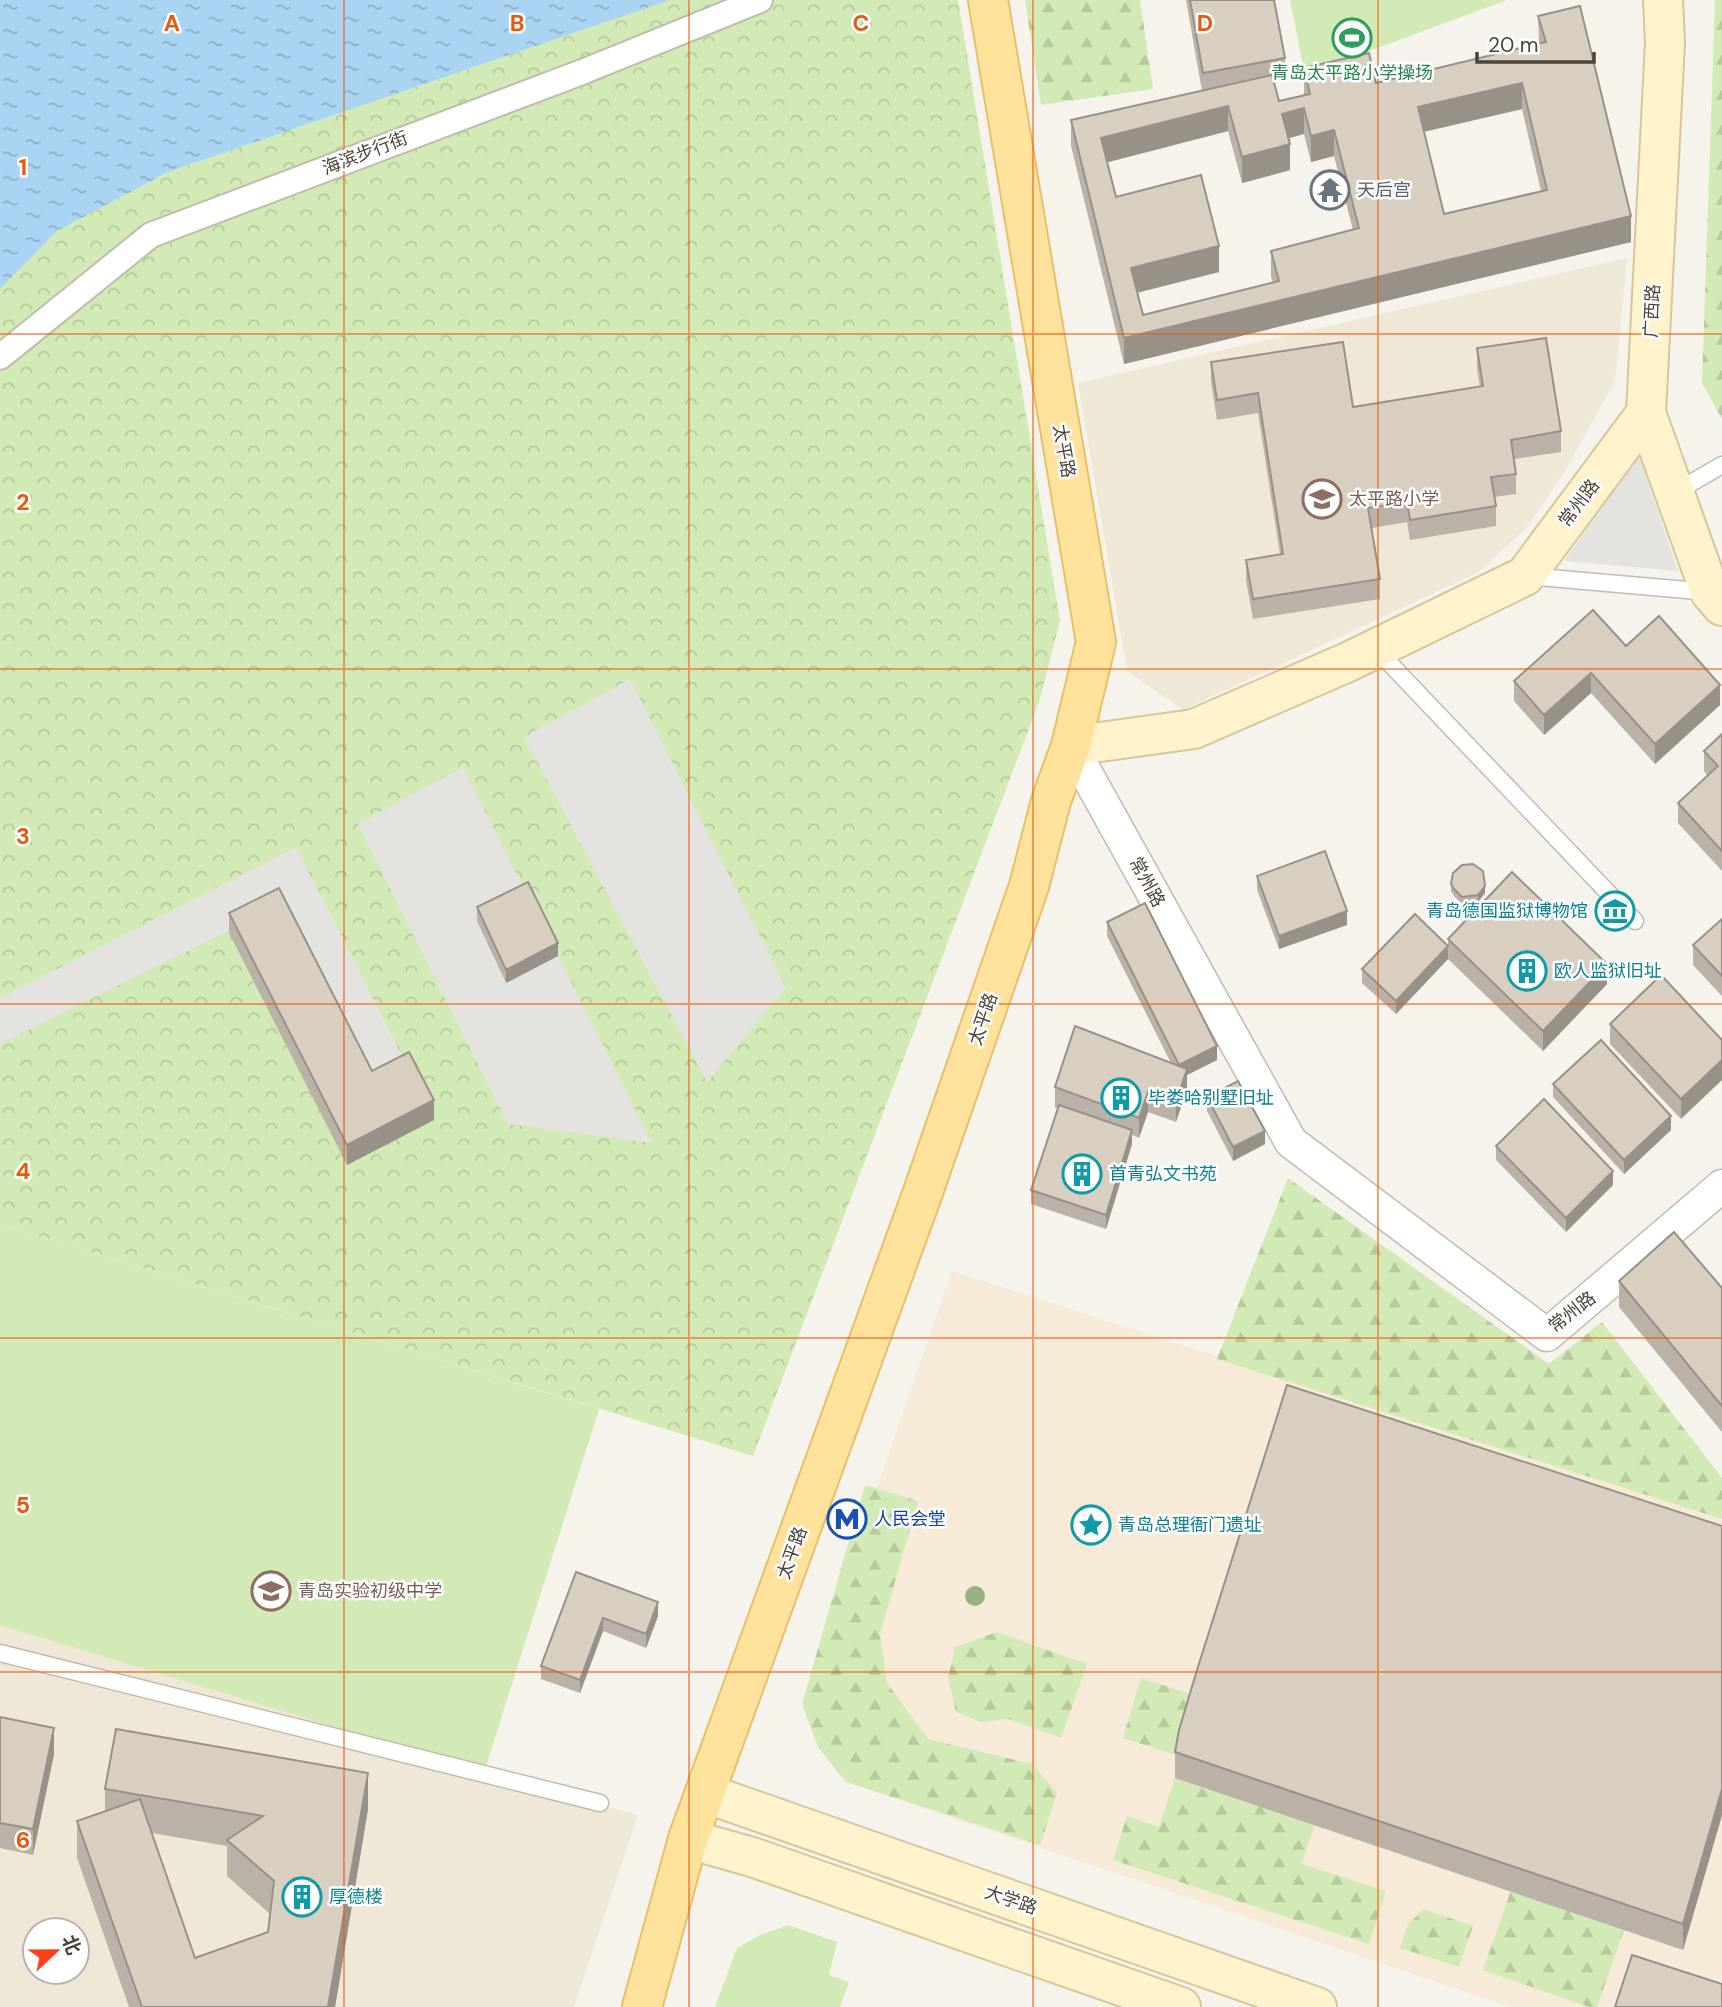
<svg xmlns="http://www.w3.org/2000/svg" width="1722" height="2007" font-family="'DM Sans','Noto Sans SC',sans-serif">
<defs>
<pattern id="forest-firs" width="22" height="20" patternUnits="userSpaceOnUse" patternTransform="scale(1.75)"><rect width="22" height="20" fill="#d2eab5"/><path d="M5 1l3.5 6h-7zM16 11l3.5 6h-7z" fill="#b6ca9c"/></pattern>
<pattern id="park-crowns" width="20" height="18" patternUnits="userSpaceOnUse" patternTransform="scale(1.75)"><rect width="20" height="18" fill="#d2eab5"/><path d="M2 6a3 3 0 1 1 6 0M12 15a3 3 0 1 1 6 0" fill="none" stroke="#b6ca9c"/></pattern>
<pattern id="water-ripples" width="26" height="14" patternUnits="userSpaceOnUse" patternTransform="scale(1.75)"><rect width="26" height="14" fill="#a9d4f2"/><path d="M2 4q2-2 4 0t4 0M15 11q2-2 4 0t4 0" fill="none" stroke="#8caec5"/></pattern>
</defs>
<rect width="100%" height="100%" fill="#f6f3ec"/>
<polygon fill="#f7ead8" points="952,1271 1722,1519 1722,2007 1511,2007 846,1782 818,1747 802,1704"/>
<g fill="#efe8d6" fill-rule="evenodd">
<polygon points="1627,258 1615,381 1565,471 1528,526 1479,572 1183,710 1127,671 1078,383"/>
<path d="M0,1228L599,1409L484,1772L638,1815L574,2007H0ZM35,1930H77V1972H35Z"/>
</g>
<g fill="#d2eab5">
<polygon points="1290,0 1507,0 1305,75"/>
<polygon points="0,1224 599,1409 484,1772 0,1625"/>
<polygon points="788,1925 837,1942 829,1975 849,1982 840,2007 715,2007 737,1948 760,1935"/>
</g>
<g fill="url(#forest-firs)">
<polygon points="1025,0 1140,0 1153,89 1041,105"/>
<polygon points="1715,0 1722,0 1722,419 1702,383"/>
<polygon points="1288,1178 1549,1364 1602,1322 1722,1478 1722,1519 1217,1359"/>
<polygon points="865,1485 918,1501 880,1635 887,1683 928,1739 1032,1764 1057,1793 1040,1845 846,1782 818,1747 802,1704"/>
<polygon points="997,1632 1087,1664 1061,1738 1008,1719 981,1722 956,1712 948,1678 955,1647"/>
<polygon points="1141,1678 1197,1696 1179,1756 1123,1738"/>
<polygon points="1175,1778 1315,1823 1302,1864 1386,1891 1369,1944 1113,1860 1127,1816 1159,1827"/>
<polygon points="1511,1890 1624,1930 1597,2007 1589,2007 1483,1970"/>
<polygon points="1424,1909 1473,1926 1459,1967 1400,1948 1408,1924"/>
</g>
<polygon fill="url(#park-crowns)" points="670,0 958,0 1060,621 1039,702 753,1456 0,1224 0,289 57,231 168,172"/>
<g fill="#e5e3e0">
<polygon points="1639,455 1678,571 1564,561"/>
<polygon points="630,679 786,988 707,1082 524,737"/>
<polygon points="463,767 652,1143 508,1124 358,824"/>
<polygon points="296,847 404,1060 375,1076 287,902 0,1044 0,998"/>
</g>
<polygon fill="url(#water-ripples)" points="0,0 670,0 168,172 57,231 0,289"/>
<g fill="none" stroke-linecap="round" stroke-linejoin="round">
<g stroke="#c2bbae" stroke-width="19">
<g id="service">
<polyline points="1674,493 1722,465"/>
<polyline points="1527,576 1710,592"/>
<polyline points="1375,648 1635,921"/>
<polyline points="0,1653 600,1803"/>
</g>
</g>
<g stroke="#c2bbae" stroke-width="28">
<polyline id="pedestrian" points="0,357 151,235 582,72 760,0"/>
</g>
<g stroke="#c2bbae" stroke-width="35">
<polyline id="minor" points="1071,746 1291,1142 1547,1335 1722,1186"/>
</g>
<g stroke="#d6c79b" stroke-width="42">
<g id="secondary">
<polyline points="1663,0 1665,42 1646,413 1710,592 1722,606"/>
<polyline points="1071,746 1194,729 1348,662 1525,576 1646,413"/>
<polyline points="705,1793 1317,2007"/>
<polyline points="688,1839 752,1857 1181,2007"/>
</g>
</g>
<g stroke="#e6c16a" stroke-width="42">
<polyline id="primary" points="642,2007 688,1839 923,1192 1029,886 1051,801 1071,746 1096,642 988,0"/>
</g>
<use href="#service" stroke="#fff" stroke-width="16"/>
<use href="#pedestrian" stroke="#fff" stroke-width="24"/>
<use href="#minor" stroke="#fff" stroke-width="32"/>
<use href="#secondary" stroke="#fff3cd" stroke-width="38"/>
<use href="#primary" stroke="#ffe39c" stroke-width="38"/>
</g>
<circle fill="#97b381" cx="975" cy="1596" r="10"/>
<g fill="#bab2a6" fill-rule="evenodd">
<path d="M1186,0H1274L1285,58V78L1273,81L1279,101L1304,95V68L1376,83L1539,43L1538,16L1631,242L1124,364L1071,146V120L1202,91ZM1522,109L1541,191L1444,214L1424,132ZM1228,131L1242,183L1290,170L1289,138L1304,134L1311,162L1334,156L1353,230L1271,251V277L1273,282L1143,315L1137,293L1219,272L1116,197L1107,162Z"/>
<polygon points="1477,348 1561,431 1561,452 1514,459 1516,474 1516,494 1494,497 1496,506 1496,526 1410,540 1407,522 1372,528 1380,579 1380,599 1253,619 1246,580 1246,560 1280,554 1258,413 1217,420 1211,382 1211,362 1353,407 1480,387 1477,368"/>
<polygon points="1626,646 1720,705 1655,764 1591,693 1544,735 1514,701 1514,681"/>
<polygon points="1722,734 1722,871 1678,823 1678,803 1708,776 1704,771 1704,751"/>
<polygon points="1257,876 1347,925 1279,949 1257,890"/>
<polygon points="1451,884 1485,893 1478,902 1462,904 1454,896 1451,891"/>
<polygon points="477,907 558,956 506,983 477,921"/>
<polygon points="229,913 372,1071 434,1120 347,1165 229,933"/>
<polygon points="1722,919 1722,996 1693,965 1693,945"/>
<polygon points="1107,922 1217,1060 1187,1075 1187,1089 1176,1122 1148,1112 1139,1138 1132,1135 1132,1144 1106,1229 1031,1204 1031,1190 1058,1109 1055,1107 1055,1087 1171,1063 1107,936"/>
<polygon points="1448,939 1607,984 1543,1051 1448,959 1396,1014 1362,983 1362,969 1448,946"/>
<polygon points="1610,1024 1722,1040 1681,1119 1610,1044"/>
<polygon points="1553,1084 1671,1130 1624,1174 1553,1097"/>
<polygon points="1207,1097 1265,1144 1233,1161 1207,1111"/>
<polygon points="1496,1146 1613,1185 1566,1232 1496,1160"/>
<polygon points="1619,1281 1722,1288 1722,1432 1619,1307"/>
<polygon points="1722,1526 1722,1815 1683,1950 1175,1778 1175,1752"/>
<polygon points="576,1572 658,1616 646,1648 603,1631 580,1693 541,1679 541,1666"/>
<polygon points="0,1717 54,1754 33,1855 0,1848"/>
<path d="M105,1789L368,1809L335,2007H129L77,1858V1821L105,1812ZM152,1833L227,1846V1876L270,1914L268,1932L195,1958Z"/>
</g>
<g fill="#979187">
<polygon points="1522,83 1522,109 1418,133 1418,107"/>
<polygon points="1228,106 1228,131 1101,164 1101,138"/>
<polygon points="1304,108 1304,134 1282,140 1282,114"/>
<polygon points="1334,130 1334,156 1311,162 1311,136"/>
<polygon points="1290,144 1290,170 1242,183 1242,157"/>
<polygon points="1631,216 1631,242 1124,364 1124,338"/>
<polygon points="1219,246 1219,272 1131,294 1131,268"/>
<polygon points="1591,673 1591,693 1544,735 1544,715"/>
<polygon points="1720,685 1720,705 1655,764 1655,744"/>
<polygon points="1485,886 1485,893 1478,902 1478,895"/>
<polygon points="1347,911 1347,925 1279,949 1279,936"/>
<polygon points="558,943 558,956 506,983 506,970"/>
<polygon points="1448,946 1448,959 1396,1014 1396,1001"/>
<polygon points="1607,964 1607,984 1543,1051 1543,1031"/>
<polygon points="1217,1046 1217,1060 1187,1075 1187,1089 1176,1122 1176,1102 1179,1065"/>
<polygon points="1722,1060 1722,1080 1681,1119 1681,1099"/>
<polygon points="1148,1092 1148,1112 1139,1138 1139,1118"/>
<polygon points="434,1100 434,1120 347,1165 347,1145"/>
<polygon points="1671,1116 1671,1130 1624,1174 1624,1160"/>
<polygon points="1132,1130 1132,1144 1106,1229 1106,1215"/>
<polygon points="1265,1131 1265,1144 1233,1161 1233,1147"/>
<polygon points="1613,1171 1613,1185 1566,1232 1566,1218"/>
<polygon points="658,1602 658,1616 646,1648 646,1634"/>
<polygon points="603,1618 603,1631 580,1693 580,1680"/>
<polygon points="54,1728 54,1754 33,1855 33,1829"/>
<polygon points="368,1773 368,1809 335,2007 328,2007"/>
<polygon points="1722,1789 1722,1815 1683,1950 1683,1924"/>
</g>
<g fill="#d8cfc1" stroke="#979187" stroke-width="2" fill-rule="evenodd">
<polygon points="1190,0 1274,0 1285,58 1203,73"/>
<path d="M1580,6L1631,216L1124,338L1071,120L1272,75L1279,101L1310,94L1304,68L1369,53L1376,83L1546,42L1538,16ZM1522,83L1547,190L1444,214L1418,107ZM1228,106L1242,157L1290,144L1282,114L1304,108L1311,136L1334,130L1359,228L1271,251L1279,281L1143,315L1131,268L1219,246L1201,175L1116,197L1101,138Z"/>
<polygon points="1546,338 1561,431 1511,440 1516,474 1491,477 1496,506 1410,520 1407,502 1368,508 1380,579 1253,599 1246,560 1283,554 1258,393 1217,400 1211,362 1343,342 1353,407 1483,386 1477,348"/>
<polygon points="1593,610 1626,646 1659,616 1720,685 1655,744 1591,673 1544,715 1514,681"/>
<polygon points="1722,734 1722,851 1678,803 1718,766 1704,751"/>
<polygon points="1325,851 1347,911 1279,936 1257,876"/>
<polygon points="1473,864 1483,871 1485,886 1478,895 1462,897 1454,889 1451,884 1453,873 1462,865"/>
<polygon points="1512,872 1607,964 1543,1031 1448,939"/>
<polygon points="528,882 558,943 506,970 477,907"/>
<polygon points="279,888 372,1071 409,1052 434,1100 347,1145 229,913"/>
<polygon points="1145,903 1217,1046 1179,1065 1107,922"/>
<polygon points="1415,914 1448,946 1396,1001 1362,969"/>
<polygon points="1722,919 1722,976 1693,945"/>
<polygon points="1661,975 1722,1040 1722,1060 1681,1099 1610,1024"/>
<polygon points="1075,1026 1187,1069 1176,1102 1148,1092 1139,1118 1055,1087"/>
<polygon points="1601,1040 1671,1116 1624,1160 1553,1084"/>
<polygon points="1238,1081 1265,1131 1233,1147 1207,1097"/>
<polygon points="1544,1099 1613,1171 1566,1218 1496,1146"/>
<polygon points="1059,1105 1132,1130 1106,1215 1031,1190"/>
<polygon points="1674,1232 1722,1288 1722,1406 1619,1281"/>
<polygon points="1287,1385 1722,1526 1722,1789 1683,1924 1175,1752 1179,1730 1197,1670"/>
<polygon points="576,1572 658,1602 646,1634 603,1618 580,1680 541,1666"/>
<polygon points="0,1717 54,1728 33,1829 0,1823"/>
<polygon points="116,1729 368,1773 328,2007 142,2007 77,1821 140,1799 195,1958 268,1932 274,1881 227,1840 263,1816 105,1789"/>
<polygon points="1632,1955 1722,1984 1722,2007 1615,2007"/>
</g>
<path fill="none" stroke="#e8590c" stroke-width="2" stroke-opacity="0.55" d="M344,0V2007M689,0V2007M1033,0V2007M1378,0V2007M0,334H1722M0,669H1722M0,1004H1722M0,1338H1722M0,1672H1722"/>
<defs>
<g id="stadium-ring" transform="scale(2.0125)"><circle r="9.5" fill="#fff" stroke="#2e9e5b" stroke-width="1.5"/><path d="M0-5a6.5 5 0 1 0 0 10a6.5 5 0 1 0 0-10ZM-3.5-1.8h7v3.6h-7Z" fill="#2e9e5b"/></g>
<g id="temple-ring" transform="scale(2.0125)"><circle r="9.5" fill="#fff" stroke="#6b7280" stroke-width="1.5"/><path d="M0-6L5-2H3V0L6.5 2.5H4V6H1.5V3h-3V6H-4V2.5H-6.5L-3 0V-2H-5Z" fill="#6b7280"/></g>
<g id="school-ring" transform="scale(2.0125)"><circle r="9.5" fill="#fff" stroke="#8d6e63" stroke-width="1.5"/><path d="M0-5L7-2L0 1L-7-2ZM-4 1L0 2.5L4 1V4Q0 6-4 4Z" fill="#8d6e63"/></g>
<g id="museum-ring" transform="scale(2.0125)"><circle r="9.5" fill="#fff" stroke="#0f9aa8" stroke-width="1.5"/><path d="M0-6L6-3V-2H-6V-3ZM-5-1h2V3h-2ZM-1-1h2V3h-2ZM3-1h2V3H3ZM-6 4H6V6H-6Z" fill="#0f9aa8"/></g>
<g id="building-ring" transform="scale(2.0125)"><circle r="9.5" fill="#fff" stroke="#0f9aa8" stroke-width="1.5"/><path d="M-4-6H4V6H1V3H-1V6H-4ZM-2.5-4.3h1.7v1.8h-1.7ZM.8-4.3h1.7v1.8H.8ZM-2.5-1h1.7V.8h-1.7ZM.8-1h1.7V.8H.8Z" fill="#0f9aa8"/></g>
<g id="metro-ring" transform="scale(2.0125)"><circle r="9.5" fill="#fff" stroke="#1a4fb4" stroke-width="1.5"/><path d="M-5.5 5V-5H-3L0 0L3-5H5.5V5H3V-.5L0 4L-3-.5V5Z" fill="#1a4fb4"/></g>
<g id="sight-ring" transform="scale(2.0125)"><circle r="9.5" fill="#fff" stroke="#0f9aa8" stroke-width="1.5"/><path d="M0-6L1.8-2.2L6-1.7L2.9 1.2L3.7 5.4L0 3.3L-3.7 5.4L-2.9 1.2L-6-1.7L-1.8-2.2Z" fill="#0f9aa8"/></g>
</defs>
<g fill-rule="evenodd">
<use href="#stadium-ring" x="1352" y="38"/>
<use href="#temple-ring" x="1330" y="190"/>
<use href="#school-ring" x="1322" y="499"/>
<use href="#museum-ring" x="1615" y="911"/>
<use href="#building-ring" x="1527" y="971"/>
<use href="#building-ring" x="1121" y="1098"/>
<use href="#building-ring" x="1082" y="1174"/>
<use href="#metro-ring" x="847" y="1519"/>
<use href="#sight-ring" x="1091" y="1525"/>
<use href="#school-ring" x="271" y="1591"/>
<use href="#building-ring" x="302" y="1897"/>
</g>
<g text-anchor="middle" stroke-width="5" stroke-linejoin="round" paint-order="stroke">
<g font-size="18" fill="#27864d" stroke="#fff">
<text x="1352" y="79">青岛太平路小学操场</text>
</g>
<g font-size="18" fill="#4b4439" stroke="#fff">
<text transform="translate(365 153) rotate(-21)" y="6">海滨步行街</text>
<text transform="translate(1652 311) rotate(-87)" y="6">广西路</text>
<text transform="translate(1064 451) rotate(80)" y="6">太平路</text>
<text transform="translate(1579 503) rotate(-53)" y="6">常州路</text>
<text transform="translate(1147 882) rotate(61)" y="6">常州路</text>
<text transform="translate(983 1019) rotate(-71)" y="6">太平路</text>
<text transform="translate(1572 1312) rotate(-38)" y="6">常州路</text>
<text transform="translate(792 1553) rotate(-70)" y="6">太平路</text>
<text transform="translate(1011 1900) rotate(19)" y="6">大学路</text>
</g>
<g font-size="18" fill="#5b616d" stroke="#fff" text-anchor="start">
<text x="1357" y="196">天后宫</text>
</g>
<g font-size="18" fill="#785e54" stroke="#fff" text-anchor="start">
<text x="1349" y="505">太平路小学</text>
<text x="298" y="1597">青岛实验初级中学</text>
</g>
<g font-size="18" fill="#0d838f" stroke="#fff" text-anchor="start">
<text x="1588" y="917" text-anchor="end">青岛德国监狱博物馆</text>
<text x="1554" y="977">欧人监狱旧址</text>
<text x="1148" y="1104">毕娄哈别墅旧址</text>
<text x="1109" y="1180">首青弘文书苑</text>
<text x="1118" y="1531">青岛总理衙门遗址</text>
<text x="329" y="1903">厚德楼</text>
</g>
<g font-size="18" fill="#164399" stroke="#fff" text-anchor="start">
<text x="874" y="1525">人民会堂</text>
</g>
</g>
<g font-size="23" text-anchor="middle" font-weight="bold" fill="#e8590c" stroke="#fff" stroke-width="5" stroke-linejoin="round" paint-order="stroke">
<text x="172" y="31">A</text>
<text x="517" y="31">B</text>
<text x="861" y="31">C</text>
<text x="1205" y="31">D</text>
<text x="23" y="175">1</text>
<text x="23" y="510">2</text>
<text x="23" y="844">3</text>
<text x="23" y="1179">4</text>
<text x="23" y="1513">5</text>
<text x="23" y="1848">6</text>
</g>
<g transform="translate(56 1951) rotate(68)"><circle r="33" fill="#ffffff" stroke="#b7b4b0" stroke-width="2"/>
<path d="M0-5L12 26L0 18L-12 26Z" fill="#fc3f1d"/>
<text y="-10" font-size="19" font-weight="bold" text-anchor="middle" fill="#4b4439">北</text>
</g>
<path d="M1477 52v10h117v-10" fill="none" stroke="#4b4439" stroke-width="3.5"/>
<text x="1488" y="52" font-size="21" fill="#4b4439" stroke="#ffffff" stroke-width="5" paint-order="stroke">20 m</text>
</svg>
